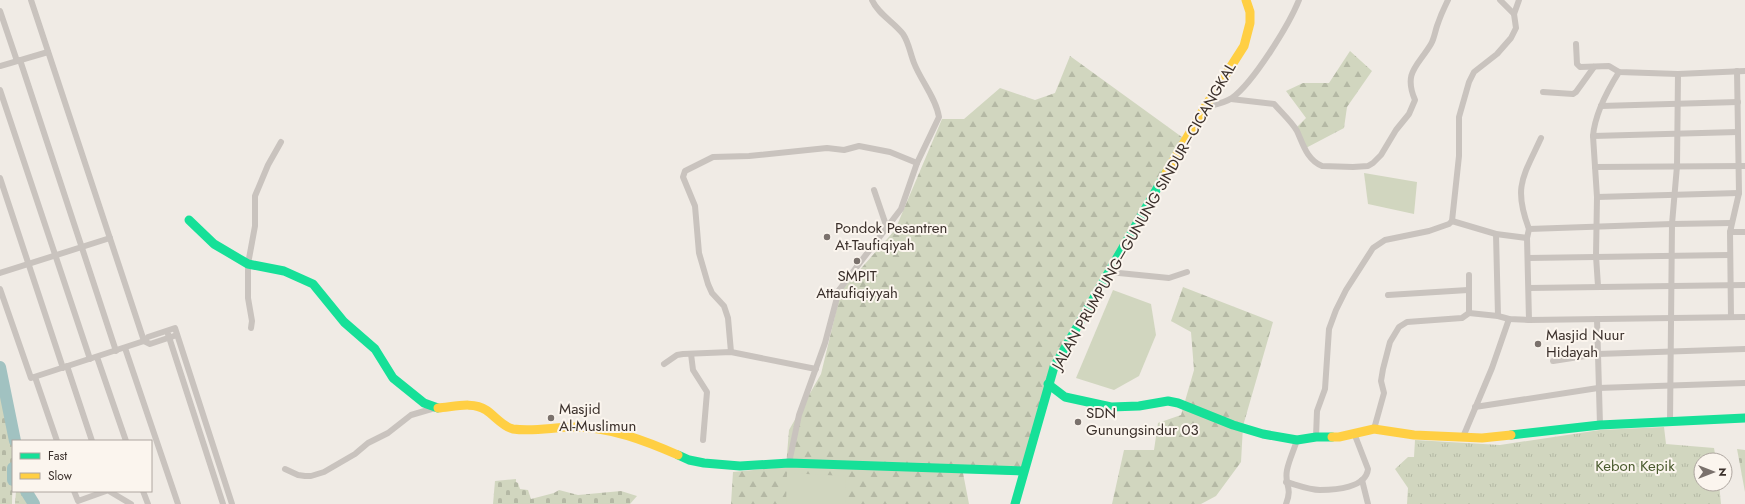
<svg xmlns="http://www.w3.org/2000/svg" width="1745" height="504" font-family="Jost,sans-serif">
<defs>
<pattern id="forest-firs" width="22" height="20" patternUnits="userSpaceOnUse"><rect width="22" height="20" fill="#d1d6bf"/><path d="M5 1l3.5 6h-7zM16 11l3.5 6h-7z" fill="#b4b8a4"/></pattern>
<pattern id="wetland-marsh" width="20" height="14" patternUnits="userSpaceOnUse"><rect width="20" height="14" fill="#d1d6bf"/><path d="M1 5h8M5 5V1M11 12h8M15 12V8" fill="none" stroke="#b4b8a4"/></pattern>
<pattern id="cemetery-stones" width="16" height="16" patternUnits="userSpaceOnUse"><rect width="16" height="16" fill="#d1d6bf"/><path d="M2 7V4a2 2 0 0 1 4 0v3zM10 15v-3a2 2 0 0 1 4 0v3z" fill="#b4b8a4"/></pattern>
<pattern id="park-tufts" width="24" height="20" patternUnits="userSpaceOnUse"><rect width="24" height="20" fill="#d1d6bf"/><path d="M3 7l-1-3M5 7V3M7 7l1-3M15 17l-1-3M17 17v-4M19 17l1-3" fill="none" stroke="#b4b8a4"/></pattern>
</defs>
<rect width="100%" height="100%" fill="#f0ebe5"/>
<g fill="url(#forest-firs)">
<polygon points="1350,51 1372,71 1347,107 1344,128 1304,149 1296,128 1306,118 1286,91 1303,83 1329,83"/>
<polygon points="1070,56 1186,140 1051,378 1023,475 963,473 969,504 731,504 733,472 786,467 789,430 821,374 841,291 895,230 942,119 964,119 1000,88 1035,100 1055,93"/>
<polygon points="1183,287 1273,322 1243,426 1241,462 1216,496 1201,504 1112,504 1124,450 1154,450 1158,423 1181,415 1194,370 1191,332 1171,321"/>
</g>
<polygon fill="url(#wetland-marsh)" points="16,491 30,491 34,504 15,504"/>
<g fill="url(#cemetery-stones)">
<path d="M0,374C13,413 13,462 12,504H0Z"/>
<polygon points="1737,449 1745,450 1745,492"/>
<polygon points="516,479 516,482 518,483 520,489 528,490 531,499 554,493 559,490 578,495 621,491 637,496 630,504 493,504 495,481"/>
</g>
<polygon fill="url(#park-tufts)" points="1664,427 1666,444 1714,448 1716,460 1701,460 1701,484 1719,484 1721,504 1407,504 1408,488 1395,469 1408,457 1414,457 1415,440 1500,445 1600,430"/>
<g fill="#d1d6bf">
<polygon points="1364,173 1417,182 1414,214 1368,204"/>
<polygon points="1113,290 1151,304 1156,335 1139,376 1114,390 1076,378"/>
<polygon points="787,473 846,476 845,504 786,504"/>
</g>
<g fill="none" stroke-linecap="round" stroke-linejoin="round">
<g stroke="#a1c2c1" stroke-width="12">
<polyline points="0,367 15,441"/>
<polyline points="13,468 13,480"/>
<polyline points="26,491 34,504"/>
</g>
<g stroke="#c9c3be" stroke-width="6">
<polyline points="31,0 144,341 150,344 177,335"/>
<polyline points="1500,0 1514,14"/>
<polyline points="0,11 17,61"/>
<polyline points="1576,44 1577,64 1580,67 1609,66 1619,72 1678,74 1745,71"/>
<polyline points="20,60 116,351"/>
<polyline points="0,66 48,52"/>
<polyline points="0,90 90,359"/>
<polyline points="1543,92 1573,94 1576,92 1594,67"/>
<path d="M1231,99L1274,104C1281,112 1292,122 1297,131C1303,144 1307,160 1322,166L1353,167L1368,166L1373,163L1381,155L1396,130L1409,114L1415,100C1403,72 1418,66 1431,44C1434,39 1435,32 1437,26C1440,17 1444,8 1448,0"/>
<polyline points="1601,106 1738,102"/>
<path d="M1205,107C1213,105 1225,103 1232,98C1253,83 1289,25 1299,0"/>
<polyline points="1593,136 1738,132"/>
<polyline points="1595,167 1745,166"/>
<polyline points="0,178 63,368"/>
<polyline points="874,190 887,228"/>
<polyline points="1597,197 1739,193"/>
<polyline points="1452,221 1496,234 1527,238"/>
<path d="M1529,229C1513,187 1523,177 1541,138"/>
<polyline points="1730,232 1745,232"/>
<polyline points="1496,234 1498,316 1509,319 1529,320 1745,317"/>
<polyline points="1528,258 1729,255"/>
<polyline points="1109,272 1169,278 1187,272"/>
<polyline points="0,273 110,238"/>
<path d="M1598,286L1596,256L1597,197L1593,136C1595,113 1607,91 1619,72"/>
<polyline points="1529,288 1745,285"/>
<polyline points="0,289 31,378 144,341 148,337 175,328 232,504"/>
<polyline points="1388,295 1468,290"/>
<polyline points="1469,313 1498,316"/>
<polyline points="1731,317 1730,232 1739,193 1737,71"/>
<polyline points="1597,319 1600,425"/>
<polyline points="1529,320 1527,238 1529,229 1672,224 1731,223"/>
<polyline points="251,328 252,321 248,298 248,264 255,226 255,196 268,165 281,142"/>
<polyline points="168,334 223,504"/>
<polyline points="125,348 178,504"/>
<polyline points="731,352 728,318 724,306 712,293 708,284 699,253 695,206 683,177 685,171 713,157 749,156 827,148 844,150 859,146 890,152 917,163"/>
<polyline points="691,354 693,370 707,392 703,440"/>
<polyline points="97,357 126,441"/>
<polyline points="1553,361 1598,354 1745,349"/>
<polyline points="664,364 677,355 683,354 731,352 816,369"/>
<polyline points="67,366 92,441"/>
<polyline points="35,377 57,441"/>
<polyline points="1475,407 1598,388 1745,383"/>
<polyline points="1670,422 1672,224 1677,166 1678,74"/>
<polyline points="1374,429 1384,393 1381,381 1383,369 1390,342 1399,327 1407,322 1462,318 1469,313 1469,275"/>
<polyline points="1316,437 1317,411 1325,389 1329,329 1336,310 1346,290 1373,248 1385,240 1429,231 1449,224 1452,221 1459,156 1459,117 1469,82 1474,72 1497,54 1511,38 1516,28 1514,14 1519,0"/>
<polyline points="1463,437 1492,368 1509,319"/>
<path d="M789,463L799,415L825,343L839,290L901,209L917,163L939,117C936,98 921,81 914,63C910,53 909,43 903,34C894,22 878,14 872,0"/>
<polyline points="285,469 298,475 305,476 311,476 324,472 355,454 368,443 388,433 411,415 435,408"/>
<polyline points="1362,480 1368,504"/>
<path d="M1286,482C1297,485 1309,490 1320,490C1335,490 1366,488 1368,469L1354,433"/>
<polyline points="74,491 78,501 106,491"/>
<polyline points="109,491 131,504"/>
<polyline points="143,491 148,504"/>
<path d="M1286,504C1293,486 1284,486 1287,470C1289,460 1294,450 1297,440"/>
</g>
<g stroke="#16e098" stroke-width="9">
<polyline points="189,220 214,244 248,264 284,271 313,284 344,322 375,349 393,378 424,403 438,408"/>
<polyline points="1048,384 1065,397 1111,407 1139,406 1168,401 1178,403 1233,425 1263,434 1297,440 1316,437 1332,437"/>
<polyline points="1511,435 1600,425 1745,418"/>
<polyline points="678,455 689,460 704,463 740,466 789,463 1023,471"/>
<polyline points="1015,504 1054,367 1166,173"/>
</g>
<g stroke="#ffcf43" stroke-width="9">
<polyline points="1166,173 1205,107 1244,46 1250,23 1250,12 1246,0"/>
<path d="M438,408C453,407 473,401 486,410C495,416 503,427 513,429C534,432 554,427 575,427C610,427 646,441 678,455"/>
<polyline points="1332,437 1339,437 1374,429 1414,435 1482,438 1511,435"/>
</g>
</g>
<g fill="#7a716c" stroke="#fbf5ee" stroke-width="1.5">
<circle cx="827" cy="237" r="4"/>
<circle cx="857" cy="261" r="4"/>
<circle cx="1538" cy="344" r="4"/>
<circle cx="551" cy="418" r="4"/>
<circle cx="1078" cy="422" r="4"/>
</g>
<g text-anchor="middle" stroke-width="4" stroke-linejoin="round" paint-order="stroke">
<g font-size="15" fill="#3b302b" stroke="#fbf5ee">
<text transform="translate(1144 216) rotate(-60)" y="5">JALAN PRUMPUNG–GUNUNG SINDUR–CICANGKAL</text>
</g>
<g font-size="15" fill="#3b302b" stroke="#fbf5ee" text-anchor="start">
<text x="835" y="233">Pondok Pesantren<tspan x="835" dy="17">At-Taufiqiyah</tspan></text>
<text x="857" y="281" text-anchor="middle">SMPIT<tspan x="857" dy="17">Attaufiqiyyah</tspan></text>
<text x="1546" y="340">Masjid Nuur<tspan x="1546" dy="17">Hidayah</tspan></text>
<text x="559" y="414">Masjid<tspan x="559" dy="17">Al-Muslimun</tspan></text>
<text x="1086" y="418">SDN<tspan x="1086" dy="17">Gunungsindur 03</tspan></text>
</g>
<g font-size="15" fill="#4a5a2e" stroke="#fbf5ee">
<text x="1635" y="471">Kebon Kepik</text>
</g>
</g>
<rect x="12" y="440" width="140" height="52" fill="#fbf5ee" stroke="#aea6a0"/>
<rect x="20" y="453" width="20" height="6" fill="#16e098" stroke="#aea6a0"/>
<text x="48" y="460" font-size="12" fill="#3b302b">Fast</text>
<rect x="20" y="473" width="20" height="6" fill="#ffcf43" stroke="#aea6a0"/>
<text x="48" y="480" font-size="12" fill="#3b302b">Slow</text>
<g transform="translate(1713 472) rotate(90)"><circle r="19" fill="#fbf5ee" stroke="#aea6a0"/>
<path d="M0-3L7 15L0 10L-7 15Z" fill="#7a716c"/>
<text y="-6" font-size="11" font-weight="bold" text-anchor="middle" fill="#3b302b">N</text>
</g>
</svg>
